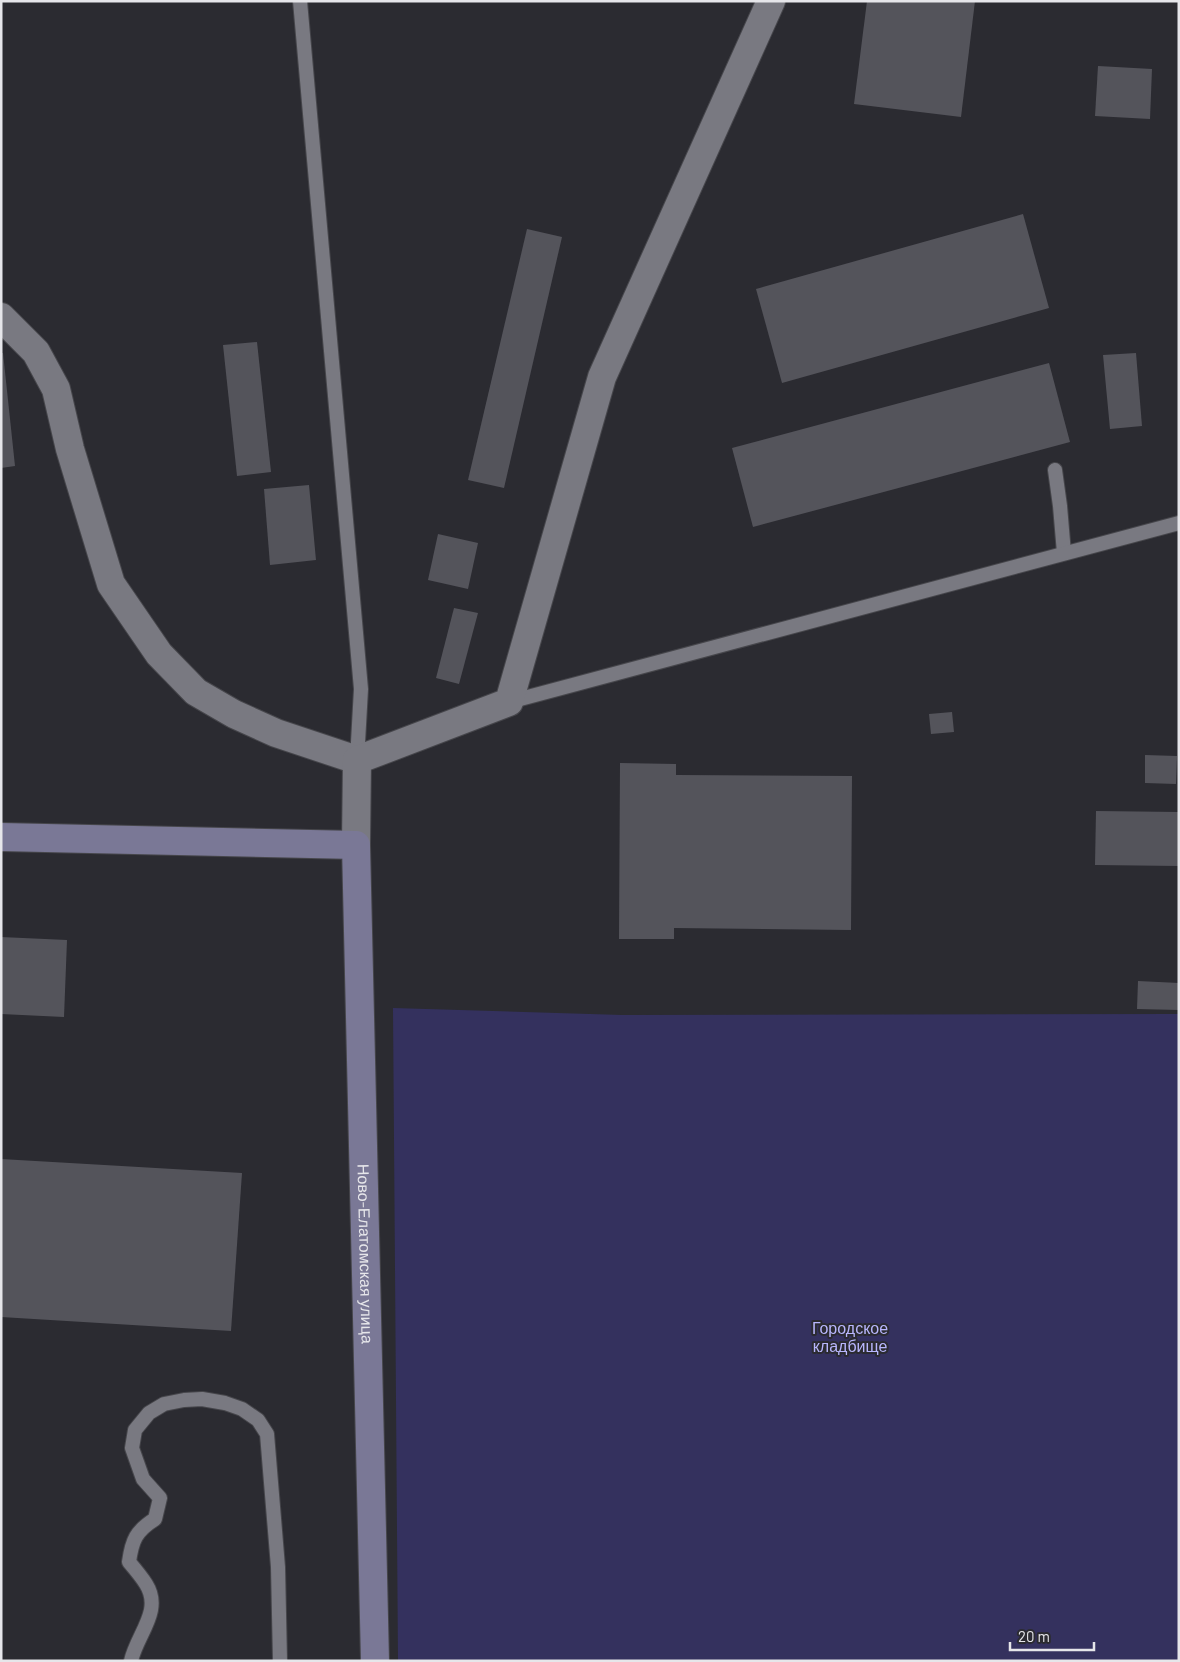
<svg xmlns="http://www.w3.org/2000/svg" width="1180" height="1662" font-family="Barlow,sans-serif">
<rect width="100%" height="100%" fill="#2b2b31"/>
<polygon fill="#34315e" points="393,1008 622,1015 1179,1014 1179,1661 398,1661"/>
<g fill="#54545b">
<polygon points="867,1 975,1 961,117 854,104"/>
<polygon points="1098,66 1152,69 1150,119 1095,116"/>
<polygon points="1023,214 1049,308 782,383 756,289"/>
<polygon points="527,229 562,237 504,488 468,480"/>
<polygon points="257,342 271,472 237,476 223,345"/>
<polygon points="1,353 3,353 15,466 1,468"/>
<polygon points="1136,353 1142,426 1110,429 1103,355"/>
<polygon points="1049,363 1070,442 753,527 732,448"/>
<polygon points="309,485 316,560 270,565 264,489"/>
<polygon points="438,534 478,543 468,589 428,580"/>
<polygon points="454,608 478,613 459,684 436,678"/>
<polygon points="952,712 954,732 931,734 929,714"/>
<polygon points="1145,755 1177,756 1176,784 1145,783"/>
<polygon points="620,763 676,764 676,775 852,776 851,930 674,928 674,939 619,939"/>
<polygon points="1096,811 1179,812 1179,866 1095,865"/>
<polygon points="1,937 67,940 64,1017 1,1014"/>
<polygon points="1138,981 1179,983 1179,1010 1137,1009"/>
<polygon points="1,1159 242,1173 231,1331 1,1317"/>
</g>
<g fill="none" stroke-linecap="round" stroke-linejoin="round">
<g stroke="#46464b" stroke-width="16">
<g id="lane">
<polyline points="300,1 361,689 357,760"/>
<polyline points="1055,470 1060,506 1064,553"/>
<polyline points="509,702 1179,523"/>
<path d="M131,1661C137,1634 163,1611 146,1584C141,1576 135,1569 129,1562C132,1540 136,1531 155,1519L160,1498L143,1479L132,1448L135,1430L149,1413L164,1404L184,1400L202,1399L225,1403L242,1409L258,1420L267,1434L278,1567L280,1661"/>
</g>
</g>
<g stroke="#46464b" stroke-width="30">
<g id="street">
<polyline points="1,317 36,352 56,389 70,449 111,584 159,654 196,692 234,714 276,733 357,760"/>
<polyline points="356,845 357,760 509,702 602,377 771,1"/>
</g>
</g>
<g stroke="#46464b" stroke-width="30">
<g id="secondary">
<path id="s1" d="M1,837L356,845L375,1661"/>
</g>
</g>
<use href="#lane" stroke="#797981" stroke-width="14"/>
<use href="#street" stroke="#797981" stroke-width="28"/>
<use href="#secondary" stroke="#7a7896" stroke-width="28"/>
</g>
<g text-anchor="middle" stroke-width="4" stroke-linejoin="round" paint-order="stroke">
<g font-size="16" fill="#e6e6ea" stroke="#2b2b31">
<text dy="6" stroke="none"><textPath href="#s1" startOffset="764">Ново-Елатомская улица</textPath></text>
</g>
<g font-size="16" fill="#b8b6fd" stroke="#2b2b31">
<text x="850" y="1334">Городское<tspan x="850" dy="18">кладбище</tspan></text>
</g>
</g>
<rect width="1180" height="1662" fill="none" stroke="#e6e6ea" stroke-width="5"/>
<path d="M1010 1642v8h84v-8" fill="none" stroke="#e6e6ea" stroke-width="2.5"/>
<text x="1018" y="1642" font-size="15" fill="#e6e6ea" stroke="#2b2b31" stroke-width="4" paint-order="stroke">20 m</text>
</svg>
